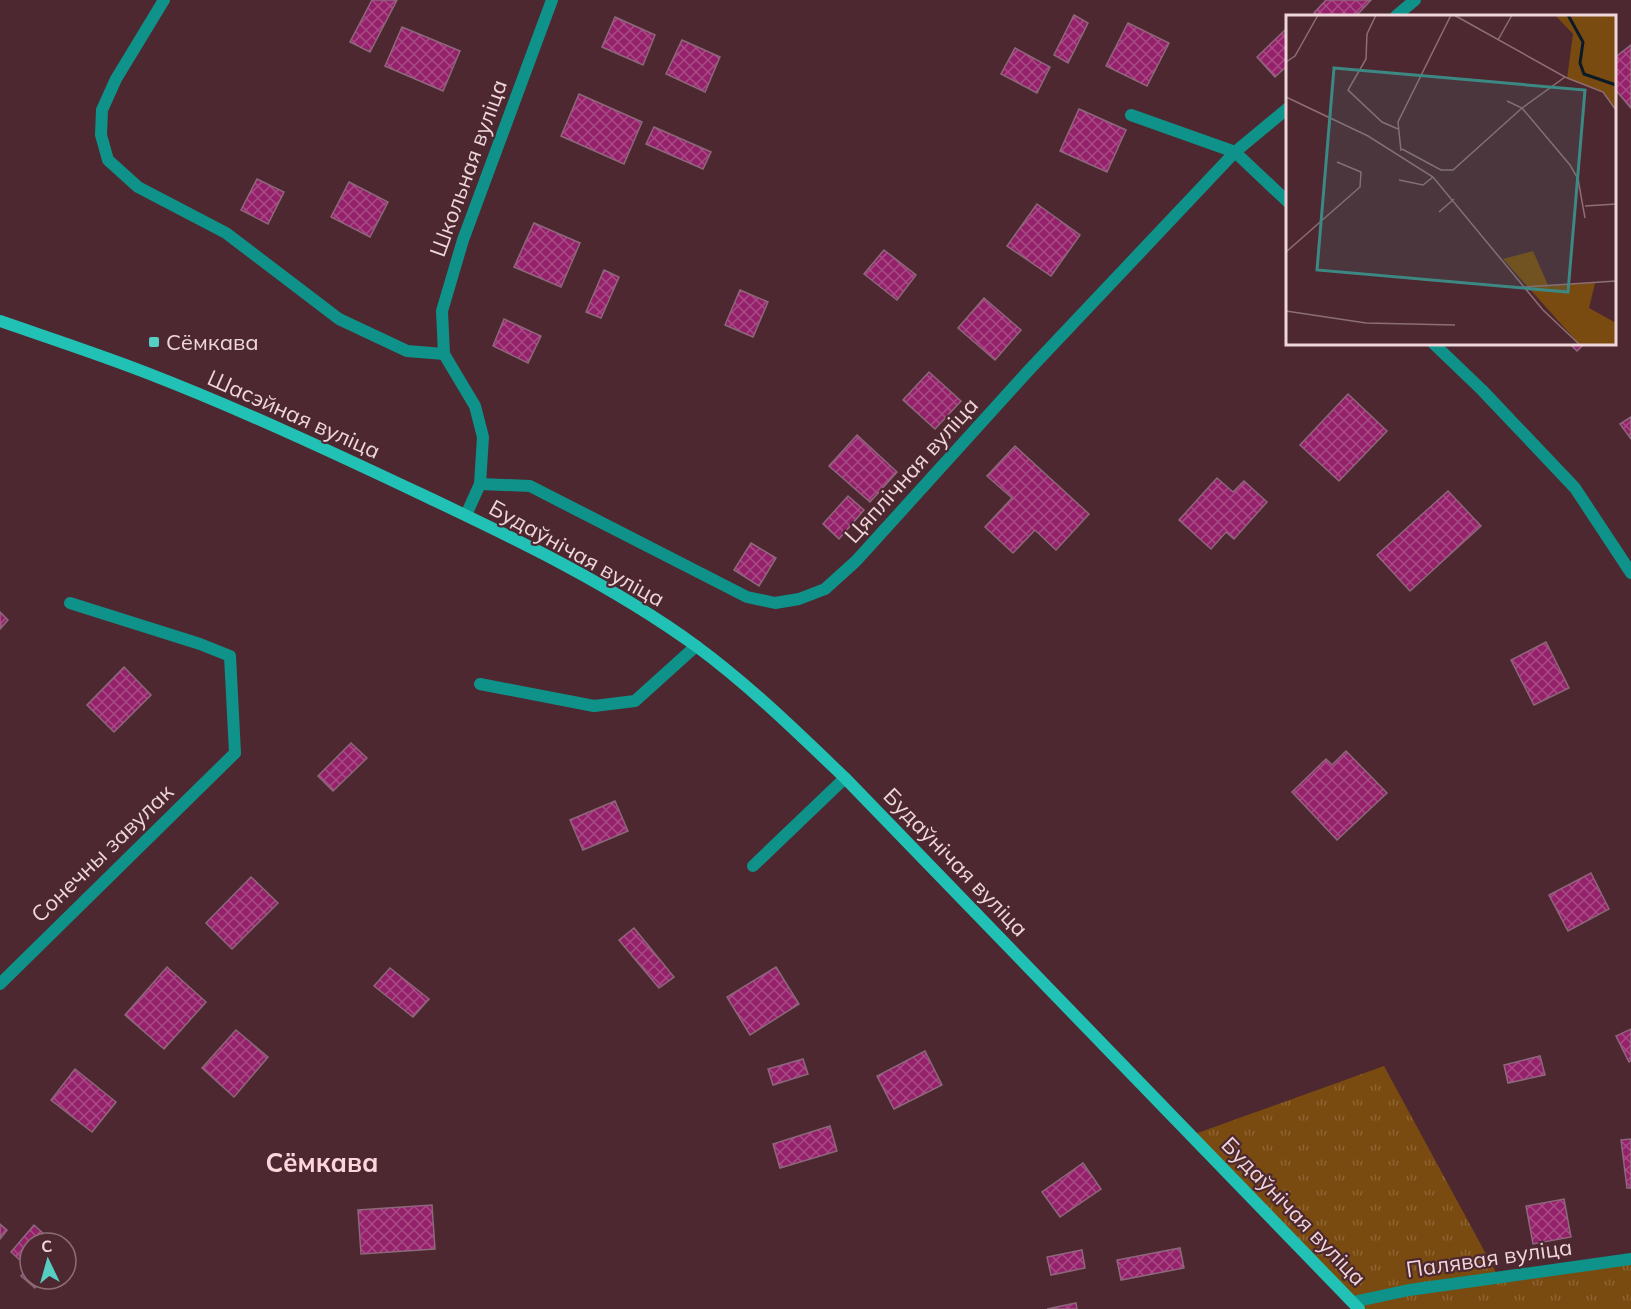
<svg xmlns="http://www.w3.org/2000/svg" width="1631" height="1309" font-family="Mulish,sans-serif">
<defs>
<pattern id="grass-tufts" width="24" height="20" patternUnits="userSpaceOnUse" patternTransform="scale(1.5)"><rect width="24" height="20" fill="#7a4b10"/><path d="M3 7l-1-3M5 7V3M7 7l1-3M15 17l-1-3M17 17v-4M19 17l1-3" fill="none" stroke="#8d6432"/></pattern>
<pattern id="building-cross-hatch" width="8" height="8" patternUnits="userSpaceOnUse" patternTransform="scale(1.5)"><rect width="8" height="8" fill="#94216a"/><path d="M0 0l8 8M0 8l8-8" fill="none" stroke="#a84b86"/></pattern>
</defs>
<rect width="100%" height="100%" fill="#4d2830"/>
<polygon fill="url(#grass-tufts)" points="1384,1066 1499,1278 1631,1259 1631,1309 1359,1309 1192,1135"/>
<g fill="url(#building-cross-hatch)" stroke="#8d687b" stroke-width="1.5">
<polygon points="372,0 397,0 370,52 350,42"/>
<polygon points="1326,0 1371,0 1356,16 1317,16 1314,13"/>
<polygon points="1074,15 1088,23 1068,63 1054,55"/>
<polygon points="615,17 655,35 643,65 602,47"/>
<polygon points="1128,23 1169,43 1147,86 1106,66"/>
<polygon points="402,27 460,51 443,91 385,66"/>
<polygon points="1286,29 1288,31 1288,65 1275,77 1257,57"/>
<polygon points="682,40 720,57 705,92 666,74"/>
<polygon points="1631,45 1631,108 1614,88 1614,58"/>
<polygon points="1015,48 1050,67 1037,93 1001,74"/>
<polygon points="579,94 642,122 624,164 561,136"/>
<polygon points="1079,109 1126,130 1107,172 1060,151"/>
<polygon points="654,127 711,152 703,169 646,144"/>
<polygon points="257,179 284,192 268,224 241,210"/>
<polygon points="349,182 388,202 370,237 331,217"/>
<polygon points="1037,204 1080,235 1051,276 1007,246"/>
<polygon points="534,223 580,243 561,287 514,267"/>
<polygon points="884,250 916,275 897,300 864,274"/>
<polygon points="604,270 619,277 601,318 586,312"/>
<polygon points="740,290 768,302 753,337 725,325"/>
<polygon points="984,298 1021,330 995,360 958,328"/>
<polygon points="504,319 541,336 528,363 493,346"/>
<polygon points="1570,344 1584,344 1577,351"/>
<polygon points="929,372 961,401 935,429 903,400"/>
<polygon points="1348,394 1387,431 1339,481 1300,445"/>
<polygon points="1631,417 1631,439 1620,424"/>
<polygon points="857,435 897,472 870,502 829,466"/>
<polygon points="1015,446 1089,514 1056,550 1035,530 1013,553 985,527 1012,498 987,476"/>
<polygon points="1217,478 1233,492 1244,481 1267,502 1234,539 1226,532 1211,549 1179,520"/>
<polygon points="1448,491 1481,526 1410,591 1377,555"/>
<polygon points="848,496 864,510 839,539 823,524"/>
<polygon points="751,543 776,558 759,586 734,570"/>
<polygon points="0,612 8,620 0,629"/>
<polygon points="1546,642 1569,688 1534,705 1511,660"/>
<polygon points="124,667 151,695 114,732 87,705"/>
<polygon points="351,743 367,758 333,791 318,776"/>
<polygon points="1346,751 1387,793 1337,840 1292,792 1326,759 1332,765"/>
<polygon points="615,801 628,831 583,850 570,820"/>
<polygon points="1591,873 1609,909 1568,931 1549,895"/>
<polygon points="251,877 278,903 232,949 206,923"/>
<polygon points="634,928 674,977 659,988 619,940"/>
<polygon points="167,967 206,1002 164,1049 125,1015"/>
<polygon points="776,967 799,1004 750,1035 727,997"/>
<polygon points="390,968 429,999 413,1017 374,986"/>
<polygon points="1631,1029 1631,1061 1629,1062 1616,1036"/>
<polygon points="236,1030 268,1057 234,1097 202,1068"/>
<polygon points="925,1051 942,1085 894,1109 877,1076"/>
<polygon points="1540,1056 1545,1075 1508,1083 1504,1065"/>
<polygon points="803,1059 808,1074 773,1085 768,1069"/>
<polygon points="75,1069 116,1102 92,1132 51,1100"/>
<polygon points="830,1126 837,1151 780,1168 773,1144"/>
<polygon points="1631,1139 1631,1188 1627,1188 1621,1140"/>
<polygon points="1083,1163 1101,1189 1060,1217 1042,1192"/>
<polygon points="1564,1199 1571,1237 1533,1244 1526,1206"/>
<polygon points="432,1205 435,1249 361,1254 358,1210"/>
<polygon points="0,1224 7,1230 0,1239"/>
<polygon points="34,1225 44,1234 37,1243 30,1243 30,1251 21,1261 11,1252"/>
<polygon points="1180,1248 1184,1268 1121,1280 1117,1260"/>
<polygon points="1082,1250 1085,1268 1051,1275 1047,1257"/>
<polygon points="30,1266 30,1279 42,1279 35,1288 21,1276"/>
<polygon points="1076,1303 1077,1309 1047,1309"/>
</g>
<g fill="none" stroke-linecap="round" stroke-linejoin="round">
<g stroke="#0f9289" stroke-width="12">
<polyline points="1131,115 1235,152 1288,202"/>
<polyline points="1434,344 1482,390 1575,488 1631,573"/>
<polyline points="70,603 200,644 230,656 235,753"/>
<polyline points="480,684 594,706 635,701 696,646"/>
<polyline points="753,866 845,778"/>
</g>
<g stroke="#0f9289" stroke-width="12">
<polyline points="164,0 116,79 102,110 101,135 108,160 138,187 226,233 339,319 407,351 444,354"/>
<polyline points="1396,16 1415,0"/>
<polyline points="480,484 530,486 747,597 775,603 799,599 825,589 856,561 1029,370 1235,152 1288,108"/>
<polyline points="466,515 480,484 483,437 475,406 444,354 442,311 463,240 552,0"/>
<polyline points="0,984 235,753"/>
<polyline points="1353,1302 1409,1290 1631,1259"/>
</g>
<path stroke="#21c1b5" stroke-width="12" d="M0,321C49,338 98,354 147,373C240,409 332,452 423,495C516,539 612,585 696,646C749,685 797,732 845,778L1359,1309"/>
</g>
<rect fill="#57cec2" stroke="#4d2830" stroke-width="2" x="148" y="336" width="12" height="12" rx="3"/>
<g text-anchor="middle" stroke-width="4.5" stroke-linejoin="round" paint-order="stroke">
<g font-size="22" fill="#eed6da" stroke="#4d2830">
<text transform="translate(468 168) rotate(-70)" y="8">Школьная вуліца</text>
<text transform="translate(294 414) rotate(24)" y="8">Шасэйная вуліца</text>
<text transform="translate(911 470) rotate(-48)" y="8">Цяплічная вуліца</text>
<text transform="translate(577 553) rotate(29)" y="8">Будаўнічая вуліца</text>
<text transform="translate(102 853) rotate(-44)" y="8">Сонечны завулак</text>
<text transform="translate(956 862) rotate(46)" y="8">Будаўнічая вуліца</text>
<text transform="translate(1294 1211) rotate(46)" y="8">Будаўнічая вуліца</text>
<text transform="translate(1489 1258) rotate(-8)" y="8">Палявая вуліца</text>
</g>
<g font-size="22" fill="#eed6da" stroke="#4d2830" text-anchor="start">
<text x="166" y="350">Сёмкава</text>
</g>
<g font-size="26" font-weight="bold" fill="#fdd6dc" stroke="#4d2830">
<text x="322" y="1172">Сёмкава</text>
</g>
</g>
<g transform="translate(1286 15)">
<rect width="330" height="330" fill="#4d2830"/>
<path d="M269,0H330V95L317,77L281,64L287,19ZM247,236L262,270L309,268L303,293L330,308V330L293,329L217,244Z" fill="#7a4b10"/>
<path fill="none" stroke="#0b1a27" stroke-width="3" d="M282,0L297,27L294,48L298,59L330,70"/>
<path fill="none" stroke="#8d6e74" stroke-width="1.5" d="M90,0L81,19L80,44L62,75L96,107L112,114M168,0L279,62L317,77L330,95M212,25L226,0M0,47L9,41L32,0M0,82L82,121L147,162L257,295L294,330M221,86L236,93L284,150L292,164L299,203M116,134L155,155H167L236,93L279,62M115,136L112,107L165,0M113,165L137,170L147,162M299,191L330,189M153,197L168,184M0,237L74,172L75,157L51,147M239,272L330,266M0,296L80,308L169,310"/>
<path fill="#3c8984" fill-opacity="0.15" stroke="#3c8984" stroke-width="3" d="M48,53L299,75L282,277L31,255Z"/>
<rect width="330" height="330" fill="none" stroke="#eed6da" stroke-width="3"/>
</g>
<g transform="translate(48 1261) rotate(355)"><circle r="28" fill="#4d2830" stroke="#8d6e74" stroke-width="1.5"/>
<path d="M0-4.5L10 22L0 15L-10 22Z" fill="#57cec2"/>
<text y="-9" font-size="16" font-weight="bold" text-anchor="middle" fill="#eed6da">С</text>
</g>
</svg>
